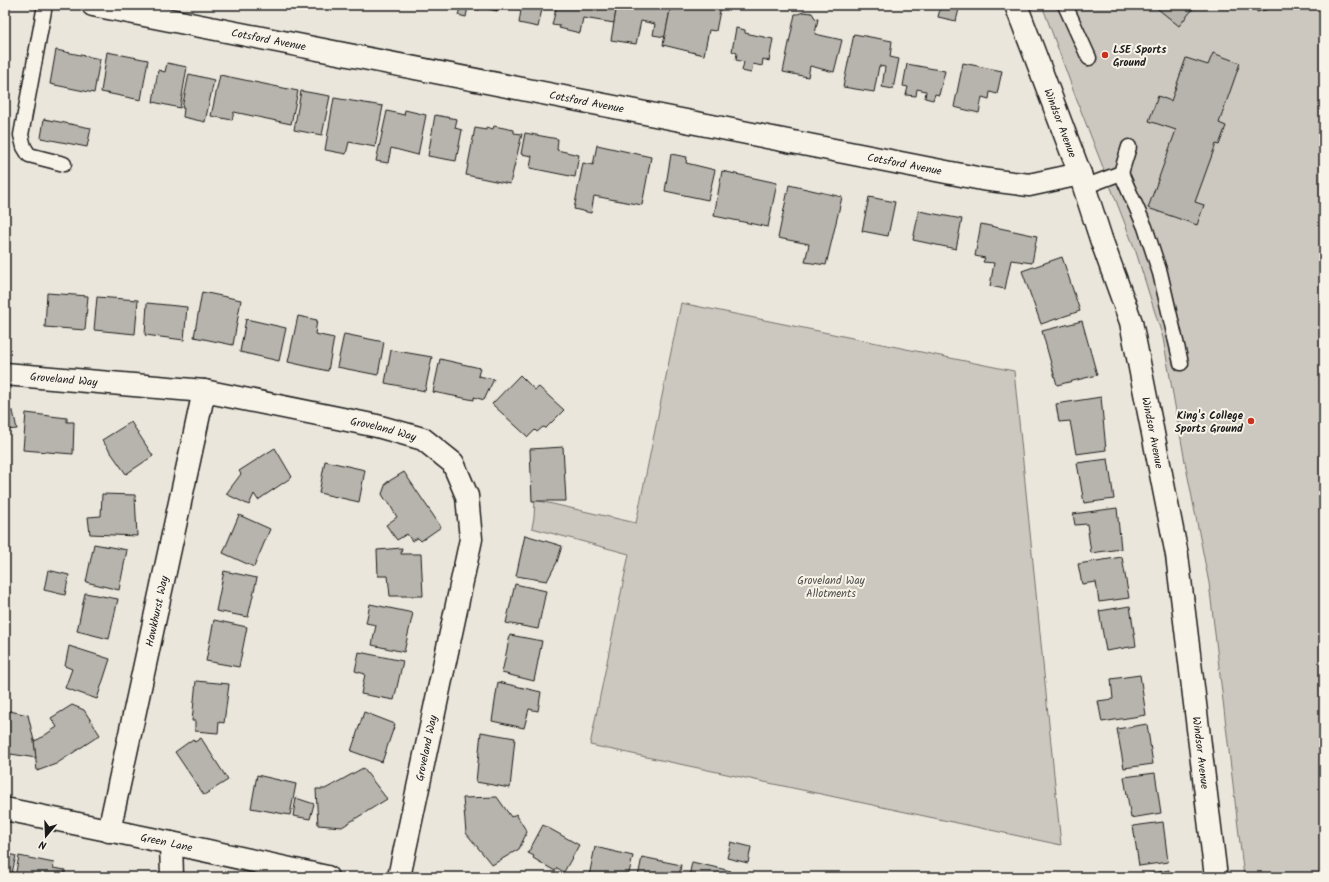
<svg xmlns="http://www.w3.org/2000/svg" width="1329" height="882" font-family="Kalam,sans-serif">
<rect width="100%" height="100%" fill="#eae6dc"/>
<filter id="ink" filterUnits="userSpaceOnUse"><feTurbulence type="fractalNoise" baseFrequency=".025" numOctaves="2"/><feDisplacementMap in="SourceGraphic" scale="8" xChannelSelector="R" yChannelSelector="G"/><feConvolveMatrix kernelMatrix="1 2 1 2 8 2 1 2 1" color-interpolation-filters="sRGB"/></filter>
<g filter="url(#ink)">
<g fill="#ccc8c0" stroke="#74726e">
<polygon points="1042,5 1324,5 1324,877 1244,877 1209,583 1185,462 1163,338 1136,252 1076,98"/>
<polygon points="681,303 1014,371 1061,845 590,745 629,554 532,528 534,517 535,500 636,523"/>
</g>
<g fill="#b6b4ac" stroke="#1c1c1c">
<polygon points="459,5 498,5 497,11 480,7 479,10 468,7 466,17 458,15 461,5"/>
<polygon points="501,5 543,5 538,27 519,23 521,10"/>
<polygon points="557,5 617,5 614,23 583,18 580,33 559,28 560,26 552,25"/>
<polygon points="617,5 671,5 665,37 653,35 655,24 641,21 636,44 611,40"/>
<polygon points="671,5 721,5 716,31 709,30 704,55 663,45"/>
<polygon points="941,5 959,9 956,21 938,17"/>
<polygon points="1153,5 1196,5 1179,26"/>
<polygon points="1255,5 1284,5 1257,12"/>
<polygon points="803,12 812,13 815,18 818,19 815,34 842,40 834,72 810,66 808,77 783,72 795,14 798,14"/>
<polygon points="736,28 745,30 745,33 773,39 769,61 763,59 762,66 753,64 751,73 742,71 744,62 736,60 737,53 732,51"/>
<polygon points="854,34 892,41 890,57 899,59 893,89 882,87 885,67 879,66 874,92 843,87"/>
<polygon points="56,50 100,59 94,93 50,84"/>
<polygon points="107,52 148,60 141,100 101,92"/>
<polygon points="1213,53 1240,63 1219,123 1226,126 1219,145 1216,144 1195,202 1204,205 1197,225 1148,208 1176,130 1149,121 1158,96 1171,101 1186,58 1208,65"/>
<polygon points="167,63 187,67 180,108 153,102 158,70 165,72"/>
<polygon points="963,63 1002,71 997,94 990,92 989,99 982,97 979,113 954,107"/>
<polygon points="907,64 945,71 939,95 935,94 933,100 925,98 926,91 917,89 916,96 906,95 908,87 903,86"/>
<polygon points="189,74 214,80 205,122 183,117 184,108 182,108"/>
<polygon points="220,75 298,91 291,124 234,112 232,120 211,116"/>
<polygon points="301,91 330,96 322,135 294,130"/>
<polygon points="334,98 383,106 375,147 349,142 346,154 325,150"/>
<polygon points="405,110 426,115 418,155 391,148 388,163 376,161 387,111 404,115"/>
<polygon points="435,115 457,119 455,128 462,130 456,161 428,156"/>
<polygon points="44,119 91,128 87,147 41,138"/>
<polygon points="494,126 514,130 514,133 522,134 510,184 466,175 475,128 486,130 486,127 493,129"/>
<polygon points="525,133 558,139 557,150 579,155 575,177 530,168 532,156 521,154"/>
<polygon points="597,145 651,157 642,205 594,196 591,213 574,209 583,163 593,165"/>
<polygon points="671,154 687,157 686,163 715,170 708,200 665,191"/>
<polygon points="722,171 777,183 768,227 714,216"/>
<polygon points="789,185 842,197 826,265 805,262 809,244 778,238"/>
<polygon points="869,197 895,202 888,236 862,231"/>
<polygon points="919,211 962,219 956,249 913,240"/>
<polygon points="981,224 1037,236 1032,263 1011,260 1005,289 990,286 994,263 983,262 985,258 975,256"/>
<polygon points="1062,257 1080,311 1041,324 1022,271"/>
<polygon points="202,292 241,300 233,345 194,337"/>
<polygon points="47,293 88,296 85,330 45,327"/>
<polygon points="97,297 138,300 135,334 94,330"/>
<polygon points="147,303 187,307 184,340 145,335"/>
<polygon points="298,316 317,320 315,334 334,338 328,371 288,362"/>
<polygon points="246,319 286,328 279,361 240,352"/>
<polygon points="1082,321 1097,375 1057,385 1042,331"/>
<polygon points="344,334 384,342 378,375 337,367"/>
<polygon points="391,350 432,357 425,391 385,383"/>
<polygon points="440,359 480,368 478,376 494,379 484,400 474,397 474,400 433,392"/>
<polygon points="520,375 535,390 539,387 564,410 546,428 543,427 537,432 535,430 528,437 492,404"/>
<polygon points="1101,397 1106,450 1076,454 1070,421 1059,422 1056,404"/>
<polygon points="13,411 17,429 5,430 5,412"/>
<polygon points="26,413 67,418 67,422 74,422 73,454 23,450"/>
<polygon points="131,422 153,456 126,474 102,440"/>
<polygon points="563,447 566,501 532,501 530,449"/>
<polygon points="275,448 292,477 258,500 254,494 249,505 226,494 241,474 239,471"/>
<polygon points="1108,459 1114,499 1084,503 1077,463"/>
<polygon points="325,461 365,470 359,502 319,493"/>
<polygon points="404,472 441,527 421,541 418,538 412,541 407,534 397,540 386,525 397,517 387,500 386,501 382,494 386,483"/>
<polygon points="102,494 135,495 137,536 90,534 88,517 101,516"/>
<polygon points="1117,508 1121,549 1091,553 1087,524 1075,525 1073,514"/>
<polygon points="239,515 270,529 254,567 223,553"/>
<polygon points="525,535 562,546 557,562 547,581 516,576"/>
<polygon points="94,544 127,550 119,590 86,582"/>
<polygon points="402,548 401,554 421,554 423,596 390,596 388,576 378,576 377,550"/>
<polygon points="1122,557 1129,598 1099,602 1096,582 1082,584 1078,564"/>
<polygon points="48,570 69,575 65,595 44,590"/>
<polygon points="224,571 257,578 248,617 216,611"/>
<polygon points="515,584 546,591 538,629 506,623"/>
<polygon points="85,593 118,599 109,639 77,631"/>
<polygon points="370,604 413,613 404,652 372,645 376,625 366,623"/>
<polygon points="1130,606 1136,646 1106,651 1099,611"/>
<polygon points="214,620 247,627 239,667 206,661"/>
<polygon points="510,635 542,641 534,681 502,673"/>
<polygon points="69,646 110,659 97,699 65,688 72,669 65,666"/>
<polygon points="359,652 403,661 394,700 361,694 365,674 355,671"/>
<polygon points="1140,675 1146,715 1102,722 1098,701 1113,699 1111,679"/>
<polygon points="196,681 229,684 224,723 219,722 218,733 195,731 195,721 192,721"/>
<polygon points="498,682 541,692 538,711 529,709 524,728 492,721"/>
<polygon points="72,705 84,710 100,735 56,764 37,771 34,741 39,739 57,727 51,718"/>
<polygon points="5,710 28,715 34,741 36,758 11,754 10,758 5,757"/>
<polygon points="364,712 395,724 382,762 351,751"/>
<polygon points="1147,724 1153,764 1124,768 1117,729"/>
<polygon points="481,732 515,738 510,788 476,782"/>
<polygon points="201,738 228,780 204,795 175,752 193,739 195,742"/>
<polygon points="363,768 387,799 342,827 318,825 316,789 325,789"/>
<polygon points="1155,773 1161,813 1131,818 1124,777"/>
<polygon points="257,775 296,784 290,815 251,808"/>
<polygon points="497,797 511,817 516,814 527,832 519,849 492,865 466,833 463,798"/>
<polygon points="296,798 314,804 310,819 293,816"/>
<polygon points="1163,822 1168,862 1139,866 1133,826"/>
<polygon points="543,825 579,845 564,872 557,868 555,871 533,858 534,856 528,853"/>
<polygon points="731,842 751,847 748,863 727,858"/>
<polygon points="595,847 633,856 628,877 594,877 589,876"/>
<polygon points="5,853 16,856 11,877 5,877"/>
<polygon points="19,856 54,863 53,868 65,870 65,877 15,877"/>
<polygon points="642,857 681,865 679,877 638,877"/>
<polygon points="692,862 731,871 730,877 689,877"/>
<polygon points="1169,870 1170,877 1139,877 1139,876"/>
</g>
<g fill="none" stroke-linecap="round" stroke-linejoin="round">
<g stroke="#1c1c1c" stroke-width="17">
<g id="service">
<polyline points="45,5 21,135 24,147 29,155 64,164"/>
<polyline points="1065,5 1089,58"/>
<polyline points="1121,173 1145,227 1160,273 1181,363"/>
<polyline points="1084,187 1121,173 1129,147"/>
</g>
</g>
<g stroke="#1c1c1c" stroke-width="25">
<g id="minor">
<path id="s1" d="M93,5L982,179L1029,185L1080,174"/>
<path id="s2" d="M1016,5L1080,174L1101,239L1131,322L1177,555L1216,877"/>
<path id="s3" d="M5,374L204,391L377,426L423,439L453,463L467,496L471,539L399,877"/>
<path id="s4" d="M5,809L171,843L327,877"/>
<path id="s5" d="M109,831L204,391"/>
<polyline points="171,843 172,877"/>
</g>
</g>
<use href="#service" stroke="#f7f3e8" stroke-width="14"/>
<use href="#minor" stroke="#f7f3e8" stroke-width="22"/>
</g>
</g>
<g fill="#c8321e" stroke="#f7f3e8" stroke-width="1.5">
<circle cx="1105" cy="55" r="4"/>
<circle cx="1251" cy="421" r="4"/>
</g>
<g text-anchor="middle" stroke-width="4" stroke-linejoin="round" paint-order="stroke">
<g font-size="11" fill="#1c1c1c" stroke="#f7f3e8">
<text dy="4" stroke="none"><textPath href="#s1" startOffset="179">Cotsford Avenue</textPath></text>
<text dy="4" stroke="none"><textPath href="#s1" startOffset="503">Cotsford Avenue</textPath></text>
<text dy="4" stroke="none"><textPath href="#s2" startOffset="126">Windsor Avenue</textPath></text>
<text dy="4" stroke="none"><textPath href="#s1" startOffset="827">Cotsford Avenue</textPath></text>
<text dy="4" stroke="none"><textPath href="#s3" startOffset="59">Groveland Way</textPath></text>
<text dy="4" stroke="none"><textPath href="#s3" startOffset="383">Groveland Way</textPath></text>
<text dy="4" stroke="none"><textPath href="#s2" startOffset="450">Windsor Avenue</textPath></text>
<text dy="4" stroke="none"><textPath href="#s5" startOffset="225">Hawkhurst Way</textPath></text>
<text transform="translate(426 748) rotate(-78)" y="4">Groveland Way</text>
<text dy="4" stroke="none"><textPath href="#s2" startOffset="774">Windsor Avenue</textPath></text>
<text dy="4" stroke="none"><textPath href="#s4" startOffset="165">Green Lane</textPath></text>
</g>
<g font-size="11" font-weight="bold" fill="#1c1c1c" stroke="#f7f3e8" text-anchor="start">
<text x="1113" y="53">LSE Sports<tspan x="1113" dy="13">Ground</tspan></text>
<text x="1243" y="419" text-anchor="end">King's College<tspan x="1243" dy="13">Sports Ground</tspan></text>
</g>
<g font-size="11" fill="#51504d" stroke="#f7f3e8">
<text x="831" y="584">Groveland Way<tspan x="831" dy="13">Allotments</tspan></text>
</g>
</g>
<rect width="1329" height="882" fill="none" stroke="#f7f3e8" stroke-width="20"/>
<rect x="10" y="10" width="1309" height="862" fill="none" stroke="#1c1c1c" stroke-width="1.5" filter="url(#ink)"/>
<g transform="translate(46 836) rotate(199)" stroke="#f7f3e8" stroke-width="3" paint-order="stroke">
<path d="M0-3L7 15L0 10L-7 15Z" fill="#1c1c1c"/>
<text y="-6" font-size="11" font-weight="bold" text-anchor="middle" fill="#1c1c1c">N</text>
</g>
</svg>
